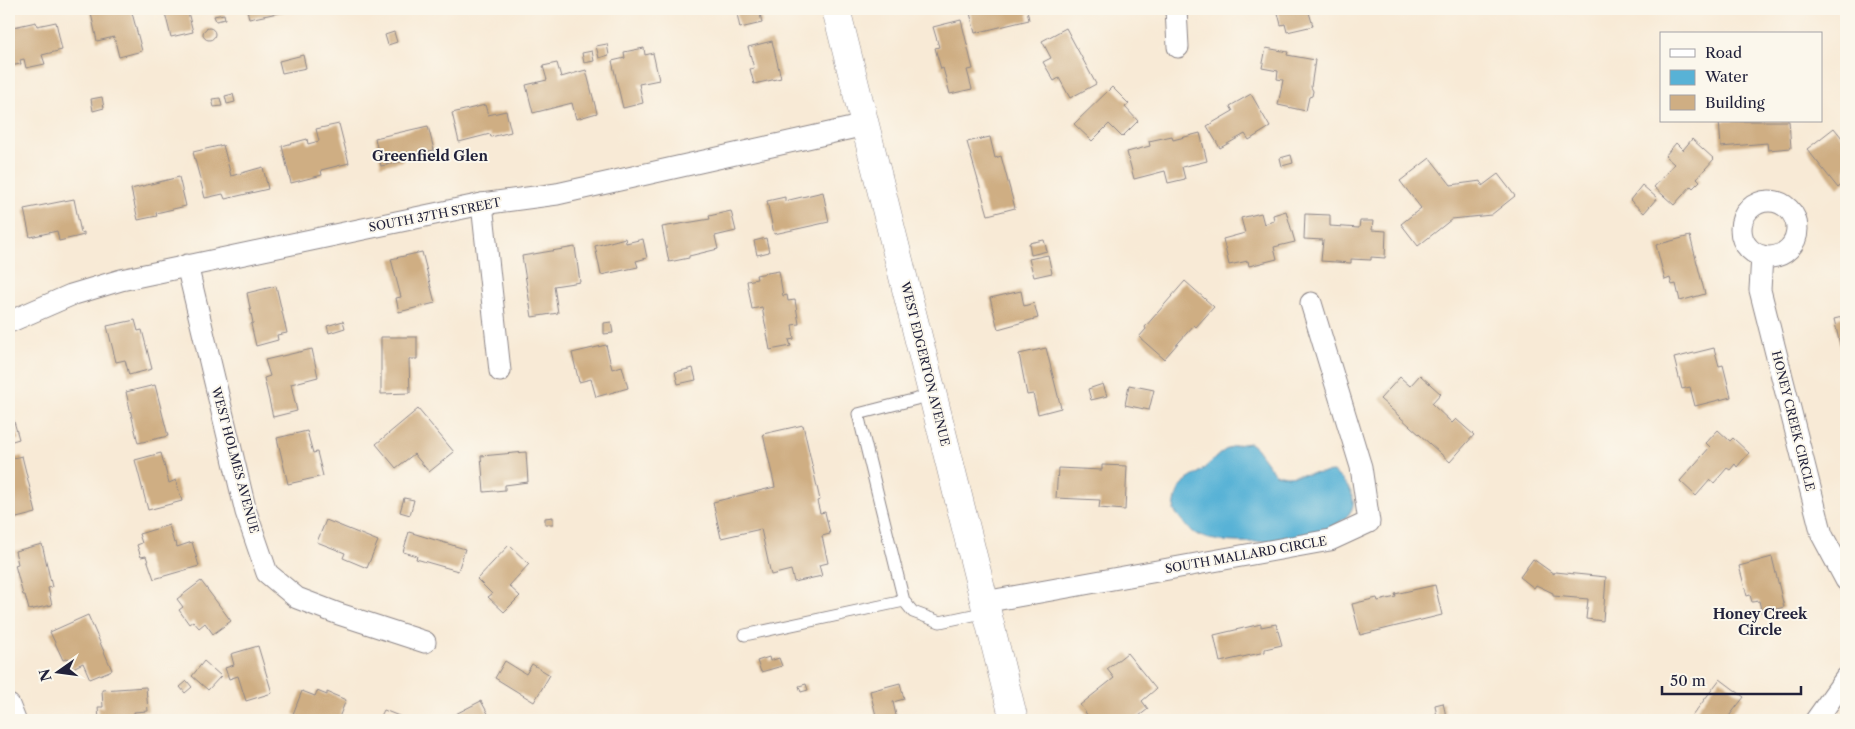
<svg xmlns="http://www.w3.org/2000/svg" width="1855" height="729" font-family="'Libre Caslon Text',serif">
<rect width="100%" height="100%" fill="#fbf7ec"/>
<filter id="ink" filterUnits="userSpaceOnUse"><feTurbulence type="fractalNoise" baseFrequency=".02" numOctaves="2"/><feDisplacementMap in="SourceGraphic" scale="10" xChannelSelector="R" yChannelSelector="G"/><feConvolveMatrix kernelMatrix="1 2 1 2 8 2 1 2 1" color-interpolation-filters="sRGB"/></filter>
<filter id="wash" filterUnits="userSpaceOnUse"><feTurbulence type="fractalNoise" baseFrequency=".0096" numOctaves="4" result="noise"/><feDisplacementMap in="SourceGraphic" scale="20" xChannelSelector="R" yChannelSelector="G"/><feGaussianBlur stdDeviation="1.12" result="paint"/><feColorMatrix in="noise" values="0 0 0 0 0 0 0 0 0 0 0 0 0 0 0 0 0 1.4 0 .05"/><feComposite in="paint" operator="in"/></filter>
<g filter="url(#wash)">
<rect width="100%" height="100%" fill="#f8ead6"/>
<path fill="#58b2d6" stroke="#3d6a88" d="M1250,443L1256,448L1275,474L1287,476L1333,472C1413,536 1233,554 1198,535C1188,530 1181,519 1174,511C1175,502 1176,492 1182,485C1186,479 1195,476 1201,471C1219,456 1223,445 1250,443Z"/>
<g id="blocks">
<g fill="#cfae83">
<polygon points="90,9 117,9 118,11 131,9 142,51 119,57 114,37 97,41"/>
<polygon points="164,9 199,9 188,12 193,32 171,37"/>
<polygon points="247,9 292,9 292,10 249,19"/>
<polygon points="736,9 759,9 762,23 740,28"/>
<polygon points="969,9 1027,9 1029,20 975,33"/>
<polygon points="1277,9 1308,9 1313,26 1287,32 1285,24 1281,25"/>
<polygon points="224,14 225,19 216,21 214,16"/>
<polygon points="961,20 973,69 967,70 972,89 950,94 943,68 941,69 935,48 939,47 933,27"/>
<polygon points="36,22 37,26 56,22 62,50 42,55 45,64 26,68 24,59 20,60 21,64 9,66 9,28"/>
<circle cx="209" cy="34" r="6"/>
<polygon points="1066,28 1096,84 1070,98 1059,78 1054,81 1043,62 1051,58 1042,41"/>
<polygon points="394,32 397,42 388,45 385,35"/>
<polygon points="772,41 781,78 754,84 750,69 754,68 748,47"/>
<polygon points="607,44 609,55 599,58 596,46"/>
<polygon points="644,48 645,55 653,53 659,80 639,84 643,103 623,108 612,61 625,58 624,52"/>
<polygon points="1266,48 1288,52 1287,55 1315,60 1311,87 1313,91 1312,96 1309,97 1306,111 1278,105 1283,80 1277,79 1278,71 1262,68"/>
<polygon points="592,51 594,61 584,63 582,53"/>
<polygon points="303,55 306,68 282,73 279,61"/>
<polygon points="557,63 561,77 586,70 597,113 576,119 572,103 533,113 526,85 547,80 543,66"/>
<polygon points="1112,87 1129,104 1125,107 1138,121 1122,137 1109,124 1092,141 1074,124"/>
<polygon points="233,94 235,102 227,104 225,96"/>
<polygon points="1251,94 1270,127 1249,140 1245,134 1220,148 1207,126 1233,111 1230,106"/>
<polygon points="102,97 104,108 93,111 91,99"/>
<polygon points="220,98 222,106 214,107 212,99"/>
<polygon points="485,105 488,115 506,111 511,132 491,137 490,134 459,142 452,113"/>
<polygon points="1719,121 1789,121 1791,148 1768,150 1767,143 1721,147"/>
<polygon points="339,124 349,163 321,170 322,175 291,183 282,146 307,139 308,144 319,141 316,129"/>
<polygon points="428,126 434,150 402,157 404,161 381,166 375,138"/>
<polygon points="1834,128 1846,143 1846,181 1838,188 1807,149"/>
<polygon points="1200,133 1207,161 1182,167 1185,179 1168,183 1165,171 1134,179 1127,152 1150,146 1149,141 1172,136 1173,140"/>
<polygon points="990,137 995,158 1001,156 1015,208 988,215 967,142"/>
<polygon points="1692,139 1714,159 1697,178 1700,181 1693,188 1691,186 1674,205 1654,187 1674,164 1665,156 1676,143 1683,150"/>
<polygon points="223,145 231,176 263,167 268,189 225,199 223,194 205,198 193,152"/>
<polygon points="1291,155 1293,163 1282,166 1280,158"/>
<polygon points="1430,158 1451,185 1481,181 1482,186 1498,174 1515,196 1491,215 1452,219 1418,246 1401,224 1421,208 1400,181"/>
<polygon points="179,177 186,206 156,213 157,216 138,220 131,189"/>
<polygon points="1642,185 1657,198 1644,213 1630,200"/>
<polygon points="823,192 829,222 774,234 767,201 785,197 785,201"/>
<polygon points="74,199 81,233 84,232 84,235 59,241 57,231 30,237 24,209"/>
<polygon points="731,211 736,231 715,236 718,249 689,256 689,258 669,262 662,227 710,219 709,216"/>
<polygon points="1286,211 1295,242 1274,247 1277,259 1249,266 1248,261 1229,265 1223,239 1245,233 1241,218 1261,213 1264,224 1274,221 1273,215"/>
<polygon points="1305,214 1330,215 1330,226 1359,228 1360,221 1373,221 1372,230 1386,231 1385,258 1371,257 1371,260 1351,259 1351,263 1321,261 1323,240 1304,239"/>
<polygon points="1690,236 1705,294 1680,301 1676,284 1672,285 1670,278 1665,280 1656,245"/>
<polygon points="625,238 626,243 643,239 647,258 636,261 638,267 601,275 595,246"/>
<polygon points="766,238 769,252 757,255 754,241"/>
<polygon points="1044,240 1047,251 1031,255 1029,243"/>
<polygon points="575,247 580,282 554,286 558,313 532,317 522,256"/>
<polygon points="422,252 435,303 399,312 396,298 401,297 391,259"/>
<polygon points="1048,255 1052,273 1034,277 1029,259"/>
<polygon points="779,271 783,296 787,295 788,301 795,300 799,324 792,325 794,339 789,340 791,346 770,350 762,307 752,309 747,281 757,279 756,275"/>
<polygon points="1185,281 1214,307 1196,327 1194,325 1164,359 1139,337 1146,329 1145,327"/>
<polygon points="276,286 287,333 277,335 278,340 256,346 251,324 253,323 247,293"/>
<polygon points="1021,291 1024,306 1034,303 1038,318 998,329 990,298"/>
<polygon points="1846,316 1846,347 1841,349 1834,319"/>
<polygon points="135,320 138,331 142,330 152,369 129,375 125,360 116,362 107,326"/>
<polygon points="343,321 345,328 329,333 327,326"/>
<polygon points="611,322 613,333 604,334 604,323"/>
<polygon points="381,337 417,337 417,359 409,359 410,393 381,394"/>
<polygon points="606,345 612,369 622,366 628,388 596,397 591,379 579,382 572,353"/>
<polygon points="1046,348 1061,408 1038,414 1033,394 1027,395 1019,354"/>
<polygon points="1714,348 1719,366 1723,365 1731,397 1695,406 1690,387 1682,389 1674,358"/>
<polygon points="312,349 318,377 291,384 297,411 273,417 264,378 270,376 265,360"/>
<polygon points="693,368 696,380 678,384 675,372"/>
<polygon points="1420,375 1441,394 1432,404 1452,423 1456,419 1474,435 1450,462 1380,399 1400,377 1410,386"/>
<polygon points="1103,384 1107,396 1091,400 1088,389"/>
<polygon points="155,385 168,436 138,443 126,392"/>
<polygon points="1129,385 1154,390 1149,410 1125,405"/>
<polygon points="9,404 19,439 9,442"/>
<polygon points="418,409 454,452 429,472 414,454 396,468 376,444"/>
<polygon points="803,425 820,500 817,501 820,513 825,512 830,534 822,536 828,563 819,565 822,576 794,582 791,570 771,575 761,529 721,538 713,502 775,487 763,434"/>
<polygon points="1718,430 1730,441 1733,438 1749,453 1737,467 1735,464 1730,470 1727,468 1714,483 1710,480 1696,496 1680,481 1710,447 1706,443"/>
<polygon points="307,431 313,453 317,452 323,476 288,484 277,438"/>
<polygon points="526,452 528,482 505,485 505,490 484,492 481,456"/>
<polygon points="161,453 169,483 176,480 182,501 148,510 135,460"/>
<polygon points="22,456 36,513 9,520 9,459"/>
<polygon points="1102,465 1127,466 1125,510 1099,508 1100,500 1056,498 1058,468 1102,470"/>
<polygon points="404,498 414,500 410,515 400,512"/>
<polygon points="553,517 553,524 545,524 545,518"/>
<polygon points="326,520 378,541 367,568 343,558 345,553 317,542"/>
<polygon points="169,525 174,543 176,542 177,547 192,542 199,566 154,579 146,556 141,557 137,545 142,543 139,534"/>
<polygon points="409,532 465,549 458,571 416,559 417,556 403,552"/>
<polygon points="42,544 52,587 48,588 52,605 29,610 25,595 23,595 15,565 18,564 15,551"/>
<polygon points="509,545 529,564 509,586 520,596 504,612 488,597 492,594 477,579"/>
<polygon points="1772,557 1784,607 1762,613 1759,601 1752,602 1750,595 1747,596 1739,566"/>
<polygon points="1533,559 1554,574 1555,572 1606,577 1603,621 1586,619 1588,599 1553,596 1553,593 1536,585 1534,588 1520,577"/>
<polygon points="201,581 231,621 213,634 205,623 199,628 193,621 189,624 179,610 183,607 177,599"/>
<polygon points="1435,585 1442,615 1360,635 1352,604 1377,598 1378,601 1396,597 1395,594"/>
<polygon points="88,615 112,670 90,679 83,663 73,668 69,658 63,660 50,632"/>
<polygon points="1261,624 1261,627 1276,624 1282,645 1265,649 1265,652 1220,662 1214,635"/>
<polygon points="258,646 272,693 246,701 238,676 229,679 225,668 234,665 231,654"/>
<polygon points="1127,653 1156,689 1142,701 1148,709 1134,720 1125,720 1122,717 1118,720 1091,720 1080,705 1114,678 1107,669"/>
<polygon points="769,657 770,661 779,658 782,666 761,672 757,661"/>
<polygon points="204,661 221,676 208,690 192,676"/>
<polygon points="505,661 526,674 532,664 550,675 534,702 495,678"/>
<polygon points="1720,679 1744,697 1726,720 1689,720"/>
<polygon points="187,681 192,687 185,693 180,687"/>
<polygon points="900,683 904,699 893,702 897,720 877,720 870,691"/>
<polygon points="806,684 808,690 801,692 799,686"/>
<polygon points="146,687 148,711 134,712 134,720 99,720 98,707 103,707 102,690"/>
<polygon points="302,691 315,696 317,691 327,695 327,692 346,700 338,720 308,720 293,714"/>
<polygon points="481,701 491,719 488,720 444,720"/>
<polygon points="1443,703 1446,716 1437,717 1435,705"/>
<polygon points="384,710 404,718 403,720 379,720"/>
</g>
</g>
</g>
<g filter="url(#ink)">
<use href="#blocks" fill-opacity="0" stroke="#8d8688" stroke-width="1"/>
<g fill="none" stroke-linecap="round" stroke-linejoin="round">
<g stroke="#8d8688" stroke-width="13">
<g id="service">
<polyline points="932,395 858,414 904,601 913,612 940,622 987,612"/>
<polyline points="745,635 904,601"/>
</g>
</g>
<g stroke="#8d8688" stroke-width="23">
<g id="minor">
<polyline points="1176,9 1178,47"/>
<circle cx="1769" cy="229" r="28"/>
<polyline points="482,204 500,371"/>
<polyline points="1762,256 1760,290 1822,535 1846,580"/>
<polyline points="187,265 246,512 267,573 297,598 339,614 425,642"/>
<polyline points="9,322 71,295 121,280 482,204 557,194 865,125"/>
<polyline points="984,602 1330,540 1369,522 1361,467 1311,303"/>
<polyline points="9,705 15,720"/>
<polyline points="1816,720 1846,678"/>
</g>
</g>
<g stroke="#8d8688" stroke-width="29">
<polyline id="tertiary" points="836,9 1014,720"/>
</g>
<use href="#service" stroke="#fff" stroke-width="11"/>
<use href="#minor" stroke="#fff" stroke-width="21"/>
<use href="#tertiary" stroke="#fff" stroke-width="28"/>
</g>
</g>
<g text-anchor="middle" stroke-width="4" stroke-linejoin="round" paint-order="stroke">
<g font-size="12" fill="#22223b" stroke="#fbf7ec">
<text transform="translate(435 215) rotate(-11)" y="4">SOUTH 37TH STREET</text>
<text transform="translate(925 364) rotate(76)" y="4">WEST EDGERTON AVENUE</text>
<text transform="translate(1793 421) rotate(76)" y="4">HONEY CREEK CIRCLE</text>
<text transform="translate(235 460) rotate(75)" y="4">WEST HOLMES AVENUE</text>
<text transform="translate(1246 555) rotate(-10)" y="4">SOUTH MALLARD CIRCLE</text>
</g>
<g font-size="14" font-weight="bold" fill="#22223b" stroke="#fbf7ec">
<text x="430" y="161">Greenfield Glen</text>
<text x="1760" y="619">Honey Creek<tspan x="1760" dy="16">Circle</tspan></text>
</g>
</g>
<rect width="1855" height="729" fill="none" stroke="#fbf7ec" stroke-width="30"/>
<rect x="1660" y="32" width="162" height="90" fill="#fbf7ec" stroke="#a4a2a5"/>
<rect x="1670" y="49" width="25" height="8" fill="#ffffff" stroke="#a4a2a5"/>
<text x="1705" y="58" font-size="15" fill="#22223b">Road</text>
<rect x="1670" y="70" width="25" height="15" fill="#58b2d6" stroke="#a4a2a5"/>
<text x="1705" y="82" font-size="15" fill="#22223b">Water</text>
<rect x="1670" y="95" width="25" height="15" fill="#cfae83" stroke="#a4a2a5"/>
<text x="1705" y="108" font-size="15" fill="#22223b">Building</text>
<g transform="translate(58 672) rotate(256)" stroke="#fbf7ec" stroke-width="4" paint-order="stroke">
<path d="M0-4L9 19L0 12L-9 19Z" fill="#22223b"/>
<text y="-8" font-size="14" font-weight="bold" text-anchor="middle" fill="#22223b">N</text>
</g>
<path d="M1662 686v8h139v-8" fill="none" stroke="#22223b" stroke-width="2.5"/>
<text x="1670" y="686" font-size="15" fill="#22223b" stroke="#fbf7ec" stroke-width="4" paint-order="stroke">50 m</text>
</svg>
